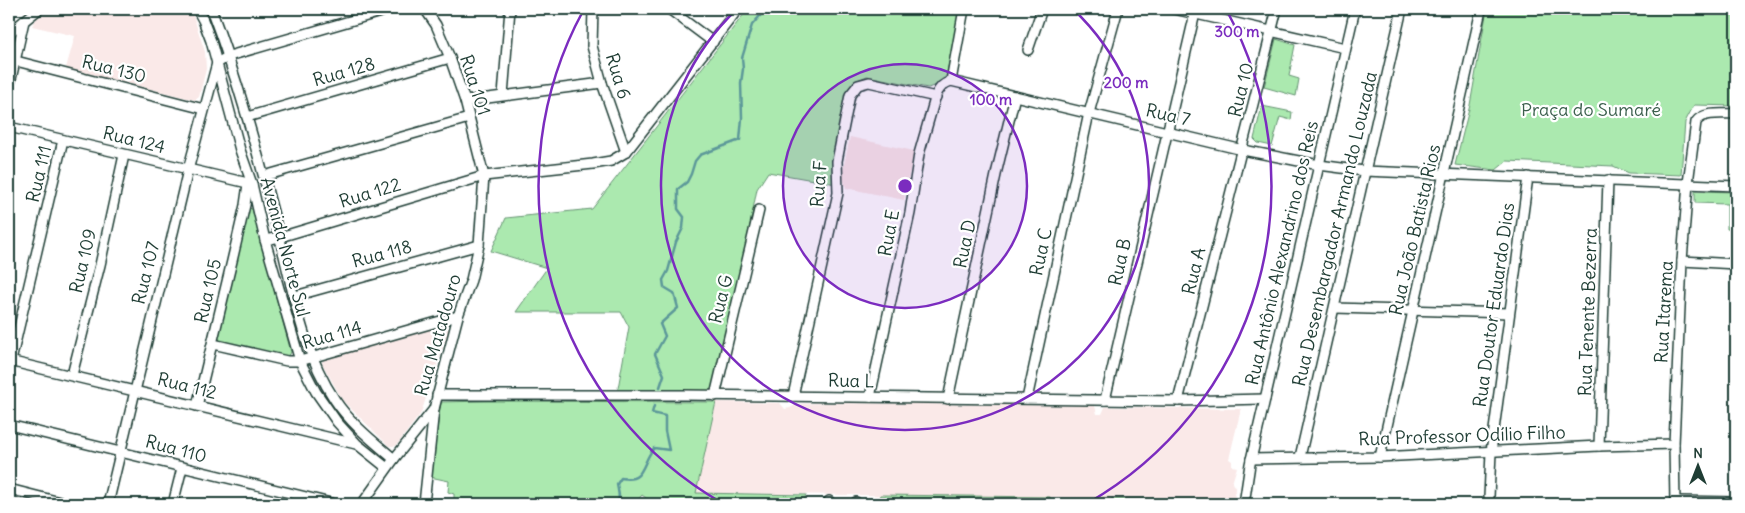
<svg xmlns="http://www.w3.org/2000/svg" width="1745" height="513" font-family="Delius,sans-serif">
<rect width="100%" height="100%" fill="#fff"/>
<filter id="ink" filterUnits="userSpaceOnUse"><feTurbulence type="fractalNoise" baseFrequency=".02" numOctaves="2"/><feDisplacementMap in="SourceGraphic" scale="10" xChannelSelector="R" yChannelSelector="G"/><feConvolveMatrix kernelMatrix="1 2 1 2 8 2 1 2 1" color-interpolation-filters="sRGB"/></filter>
<g filter="url(#ink)">
<g fill="#fae9e8">
<polygon points="50,9 191,9 205,52 206,69 199,97 195,100 66,68 75,36 32,26 36,19"/>
<polygon points="850,137 914,151 904,200 846,188 842,174"/>
<polygon points="446,324 449,329 421,413 396,446 389,446 343,401 322,363 324,358"/>
<polygon points="716,402 780,403 785,409 790,408 797,404 827,403 1095,406 1097,414 1102,414 1105,407 1109,407 1241,409 1229,459 1232,461 1232,466 1237,467 1232,483 1236,489 1234,500 696,493"/>
</g>
<g fill="#abe9af" stroke="#659372">
<polygon points="748,9 960,9 946,77 939,84 928,88 867,76 855,81 836,162 836,184 768,172 757,189 717,394 617,394 629,327 621,312 516,312 547,268 491,251 506,218 592,209"/>
<polygon points="1487,9 1736,9 1736,106 1694,105 1685,122 1681,175 1629,173 1613,166 1507,161 1496,170 1455,165 1470,105"/>
<polygon points="1276,39 1295,45 1289,76 1299,79 1296,96 1264,87"/>
<polygon points="1262,106 1292,112 1291,120 1280,117 1272,146 1258,143 1254,139"/>
<polygon points="1695,191 1736,192 1736,258 1734,258 1735,230 1727,229 1727,204 1695,203"/>
<polygon points="249,208 252,209 291,352 289,356 284,357 221,342 218,337"/>
<polygon points="488,401 716,402 696,493 806,495 803,504 654,504 642,495 634,504 463,504 454,501 454,494 448,492 449,481 430,477 441,402"/>
<polygon points="880,495 1050,497 1050,504 877,504"/>
<polygon points="1111,499 1234,500 1234,504 1111,504"/>
</g>
<g fill="none" stroke-linecap="round" stroke-linejoin="round">
<g stroke="#5c9899" stroke-width="2.5">
<polyline points="660,387 664,375 655,354 665,336 660,324 678,308 674,293 664,287 663,280 668,271 676,242 683,228 684,217 678,209 678,189 687,182 691,174 695,161 700,155 740,140 742,118 741,83 743,69 742,58 752,25 766,9"/>
<path d="M617,504C621,499 618,491 617,484L621,478C645,483 641,463 654,448L669,450L665,431V416L652,413L654,406"/>
</g>
<g stroke="#1f3d34" stroke-width="12">
<g id="street">
<polyline points="197,9 203,20 211,41 240,150 252,184 265,240 300,361 316,392 337,422 357,444 387,468"/>
<path d="M211,9C238,80 258,154 277,227C292,285 301,349 335,400C350,423 373,441 394,459"/>
<polyline points="593,9 592,46 602,83 626,152"/>
<polyline points="669,9 713,42"/>
<polyline points="1174,9 1345,48"/>
<polyline points="9,33 39,9"/>
<polyline points="1028,50 1042,9"/>
<polyline points="16,61 204,109"/>
<polyline points="951,81 1243,150 1319,165 1364,171 1736,186"/>
<polyline points="951,81 964,9"/>
<polyline points="9,88 24,21"/>
<polyline points="503,95 510,9"/>
<polyline points="465,101 602,83"/>
<polyline points="247,117 450,58"/>
<polyline points="9,127 252,184"/>
<polyline points="264,176 469,118"/>
<polyline points="265,240 280,237 484,176 593,164 611,161 626,152 738,9"/>
<polyline points="1682,261 1736,264"/>
<polyline points="295,296 479,245"/>
<polyline points="1335,308 1509,313"/>
<polyline points="213,344 287,361 300,361 458,316"/>
<polyline points="9,361 356,444"/>
<polyline points="11,361 63,140"/>
<polyline points="72,375 100,265 124,155"/>
<polyline points="437,395 684,395 1178,401 1265,399"/>
<polyline points="715,396 759,210"/>
<polyline points="793,396 838,193 837,161 850,95 858,85 869,82 936,97"/>
<path d="M870,397L910,213L919,154L936,95C940,87 943,84 951,81"/>
<polyline points="948,399 997,170 1015,96"/>
<polyline points="1027,399 1089,113 1118,9"/>
<polyline points="1105,400 1196,9"/>
<polyline points="1178,401 1277,9"/>
<polyline points="197,406 232,261 245,205 248,184"/>
<polyline points="9,425 335,504"/>
<polyline points="1599,446 1608,180"/>
<polyline points="1300,457 1402,9"/>
<polyline points="1380,457 1481,10"/>
<polyline points="1251,459 1380,457 1599,446 1674,444"/>
<polyline points="9,489 68,504"/>
<polyline points="1489,497 1491,452 1528,177"/>
<polyline points="1675,501 1736,502"/>
<polyline points="108,504 188,170 217,63 229,56 391,9"/>
<polyline points="173,504 182,468"/>
<polyline points="362,504 394,459 434,409"/>
<polyline points="424,504 434,409 458,316 471,280 479,245 484,176 465,101 450,58 436,25 425,9"/>
<polyline points="828,504 829,501"/>
<polyline points="855,504 856,502"/>
<polyline points="1244,504 1250,464 1355,9"/>
<path d="M1675,504L1674,444L1682,261L1688,183L1696,122C1703,111 1724,114 1736,114"/>
</g>
</g>
<use href="#street" stroke="#fff" stroke-width="9"/>
</g>
</g>
<circle cx="905" cy="186" r="122" fill="#7b2cbf" fill-opacity=".12"/>
<g fill="none" stroke="#7b2cbf" stroke-width="2.5">
<circle cx="905" cy="186" r="122"/>
<path d="M1073 9A244 244 0 1 1 737 9"/>
<path d="M722 503A366 366 0 0 1 583 11M1227 11A366 366 0 0 1 1088 503"/>
</g>
<g text-anchor="middle" stroke-width="4.5" stroke-linejoin="round" paint-order="stroke">
<g font-size="18" fill="#1f3d34" stroke="#fff">
<text transform="translate(114 69) rotate(14)" y="6">Rua 130</text>
<text transform="translate(344 72) rotate(-16)" y="6">Rua 128</text>
<text transform="translate(618 76) rotate(73)" y="6">Rua 6</text>
<text transform="translate(475 85) rotate(72)" y="6">Rua 101</text>
<text transform="translate(1241 90) rotate(-76)" y="6">Rua 10</text>
<text transform="translate(1168 115) rotate(13)" y="6">Rua 7</text>
<text transform="translate(134 140) rotate(14)" y="6">Rua 124</text>
<text transform="translate(39 174) rotate(-77)" y="6">Rua 111</text>
<text transform="translate(819 184) rotate(-85)" y="6">Rua F</text>
<text transform="translate(370 193) rotate(-17)" y="6">Rua 122</text>
<text transform="translate(1335 229) rotate(-77)" y="6">Rua Desembargador Armando Louzada</text>
<text transform="translate(1415 230) rotate(-77)" y="6">Rua João Batista Rios</text>
<text transform="translate(889 233) rotate(-79)" y="6">Rua E</text>
<text transform="translate(965 244) rotate(-78)" y="6">Rua D</text>
<text transform="translate(285 247) rotate(75)" y="6">Avenida Norte Sul</text>
<text transform="translate(1041 252) rotate(-78)" y="6">Rua C</text>
<text transform="translate(1282 253) rotate(-77)" y="6">Rua Antônio Alexandrino dos Reis</text>
<text transform="translate(382 254) rotate(-15)" y="6">Rua 118</text>
<text transform="translate(83 261) rotate(-77)" y="6">Rua 109</text>
<text transform="translate(1120 262) rotate(-77)" y="6">Rua B</text>
<text transform="translate(1194 271) rotate(-76)" y="6">Rua A</text>
<text transform="translate(146 273) rotate(-76)" y="6">Rua 107</text>
<text transform="translate(208 291) rotate(-77)" y="6">Rua 105</text>
<text transform="translate(721 299) rotate(-76)" y="6">Rua G</text>
<text transform="translate(1494 305) rotate(-82)" y="6">Rua Doutor Eduardo Dias</text>
<text transform="translate(1588 312) rotate(-88)" y="6">Rua Tenente Bezerra</text>
<text transform="translate(1664 312) rotate(-87)" y="6">Rua Itarema</text>
<text transform="translate(332 335) rotate(-16)" y="6">Rua 114</text>
<text transform="translate(438 335) rotate(-74)" y="6">Rua Matadouro</text>
<text transform="translate(851 381) rotate(1)" y="6">Rua L</text>
<text transform="translate(187 386) rotate(14)" y="6">Rua 112</text>
<text transform="translate(1462 436) rotate(-2)" y="6">Rua Professor Odílio Filho</text>
<text transform="translate(176 449) rotate(15)" y="6">Rua 110</text>
</g>
<g font-size="18" fill="#3b5f4d" stroke="#fff">
<text x="1591" y="116">Praça do Sumaré</text>
</g>
</g>
<circle cx="905" cy="186" r="8" fill="#7b2cbf" stroke="#fff" stroke-width="2.5"/>
<g font-size="15" text-anchor="middle" font-weight="bold" fill="#7b2cbf" stroke="#fff" stroke-width="4.5" stroke-linejoin="round" paint-order="stroke">
<text x="1237" y="37">300 m</text>
<text x="1126" y="88">200 m</text>
<text x="991" y="105">100 m</text>
</g>
<rect width="1745" height="513" fill="none" stroke="#fff" stroke-width="30"/>
<rect x="15" y="15" width="1715" height="483" fill="none" stroke="#1f3d34" stroke-width="2" filter="url(#ink)"/>
<g transform="translate(1698 466)" stroke="#ffffff" stroke-width="4" paint-order="stroke">
<path d="M0-4L9 19L0 12L-9 19Z" fill="#1f3d34"/>
<text y="-8" font-size="14" font-weight="bold" text-anchor="middle" fill="#1f3d34">N</text>
</g>
</svg>
